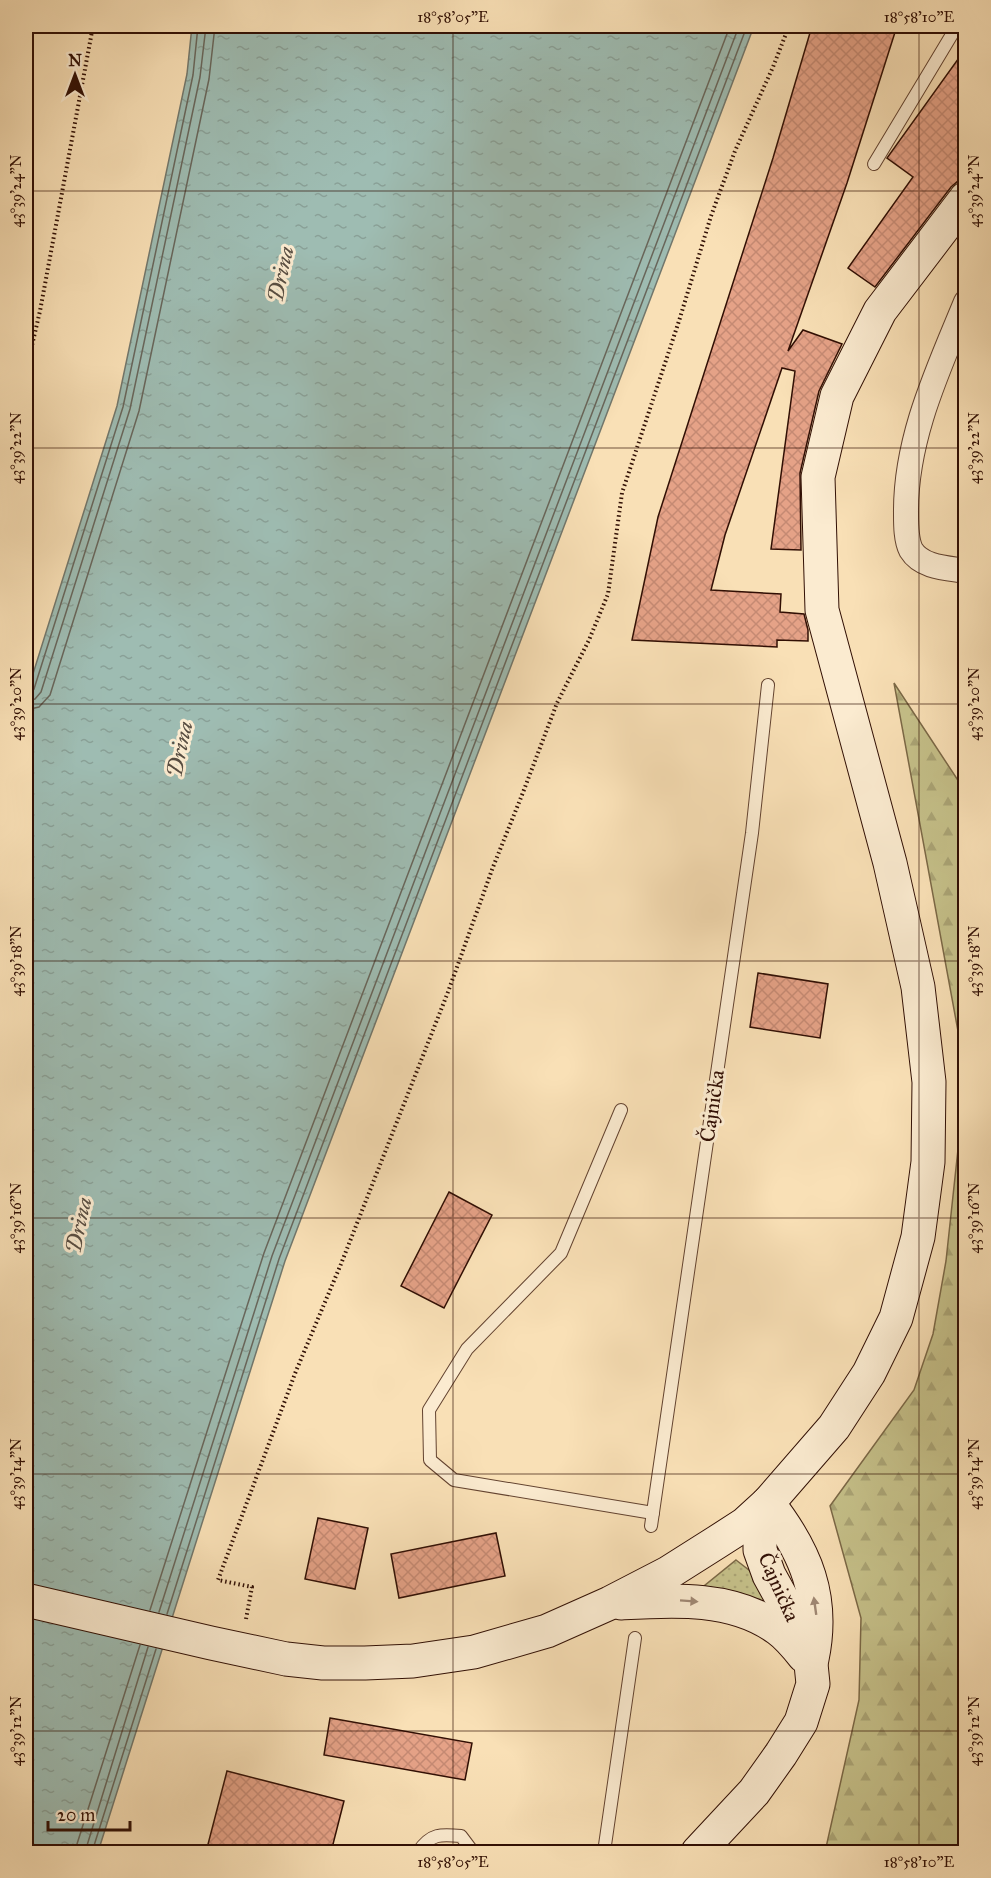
<svg xmlns="http://www.w3.org/2000/svg" width="991" height="1878" font-family="'IM FELL Great Primer',serif">
<defs>
<pattern id="grass-dots" width="8" height="8" patternUnits="userSpaceOnUse" patternTransform="scale(1.5)"><rect width="8" height="8" fill="#c5c089"/><path d="M2 2h.1M6 6h.1" fill="none" stroke="#aaa475" stroke-width="1.8" stroke-linecap="round"/></pattern>
<pattern id="forest-firs" width="22" height="20" patternUnits="userSpaceOnUse" patternTransform="scale(1.5)"><rect width="22" height="20" fill="#c5c089"/><path d="M5 1l3.5 6h-7zM16 11l3.5 6h-7z" fill="#aaa475"/></pattern>
<pattern id="water-ripples" width="26" height="14" patternUnits="userSpaceOnUse" patternTransform="scale(1.5)"><rect width="26" height="14" fill="#9ebcb2"/><path d="M2 4q2-2 4 0t4 0M15 11q2-2 4 0t4 0" fill="none" stroke="#89a097"/></pattern>
<pattern id="building-cross-hatch" width="8" height="8" patternUnits="userSpaceOnUse" patternTransform="scale(1.5)"><rect width="8" height="8" fill="#e5a287"/><path d="M0 0l8 8M0 8l8-8" fill="none" stroke="#c58a73"/></pattern>
</defs>
<rect width="100%" height="100%" fill="#f9e0b6"/>
<filter id="stains"><feTurbulence type="fractalNoise" baseFrequency=".00333" numOctaves="4"/><feColorMatrix values="0 0 0 0 .2 0 0 0 0 .09 0 0 0 0 .02 0 0 0 .5 -.17"/></filter>
<radialGradient id="worn" r=".72"><stop offset=".6" stop-color="#630" stop-opacity="0"/><stop offset="1" stop-color="#630" stop-opacity=".3"/></radialGradient>
<polygon fill="url(#grass-dots)" stroke="#7b6846" stroke-width="1.5" points="736,1560 754,1574 774,1607 704,1586"/>
<polygon fill="url(#forest-firs)" stroke="#7b6846" stroke-width="1.5" points="894,683 965,791 965,1852 825,1852 859,1700 861,1618 830,1506 914,1390 933,1334 946,1261 959,1140 960,1042"/>
<polygon fill="url(#water-ripples)" stroke="#72776c" stroke-width="1.5" points="192,26 549,26 550,30 553,26 754,26 285,1261 98,1852 26,1852 26,696 117,406 187,74"/>
<g fill="none" stroke-linecap="round" stroke-linejoin="round">
<g stroke="#68665b" stroke-width="1.5">
<polyline points="26,694 31,693 34,689 123,407 193,75 198,26"/>
<polyline points="26,701 35,699 41,692 130,409 200,77 206,26"/>
<polyline points="26,710 39,707 50,695 139,411 209,79 215,26"/>
<polyline points="150,1610 264,1253 730,26"/>
<polyline points="159,1612 272,1256 739,26"/>
<polyline points="167,1614 279,1259 747,26"/>
<polyline points="76,1852 77,1844 140,1645"/>
<polyline points="85,1852 148,1647"/>
<polyline points="92,1852 156,1649"/>
</g>
</g>
<g fill="url(#building-cross-hatch)" stroke="#310f04" stroke-width="1.5">
<polygon points="812,26 897,26 847,183 788,351 803,330 842,344 819,391 800,473 801,550 771,549 795,371 782,368 725,535 711,590 781,594 780,612 804,614 808,630 808,641 777,640 777,647 632,640 658,517 773,158"/>
<polygon points="966,48 966,179 958,181 951,187 875,287 848,268 913,177 887,158"/>
<polygon points="758,973 828,984 820,1038 750,1027"/>
<polygon points="449,1192 492,1215 444,1308 401,1286"/>
<polygon points="318,1518 368,1528 355,1589 305,1579"/>
<polygon points="496,1533 505,1576 399,1598 391,1554"/>
<polygon points="330,1718 472,1743 465,1780 324,1755"/>
<polygon points="227,1771 344,1801 331,1852 206,1852"/>
</g>
<g fill="none" stroke-linecap="round" stroke-linejoin="round">
<g stroke="#634330" stroke-width="14">
<g id="lane">
<polyline points="874,164 957,26"/>
<polyline points="621,1110 561,1253 467,1349 429,1410 430,1460 454,1480 653,1513"/>
<polyline points="651,1526 752,833 768,685"/>
<path d="M418,1852C431,1833 441,1834 461,1836L473,1852"/>
<polyline points="604,1852 635,1638"/>
</g>
</g>
<g stroke="#634330" stroke-width="26">
<path id="street" d="M966,302C938,370 905,439 906,514C906,525 906,540 911,550C922,568 948,568 966,571"/>
</g>
<g stroke="#310f04" stroke-width="35">
<g id="secondary">
<path d="M768,1503C806,1552 825,1597 812,1659"/>
<polyline points="26,1600 211,1643 286,1659 323,1663 365,1663 413,1661 474,1652 547,1631 610,1603 668,1573 717,1542 745,1524 768,1503 834,1427 869,1373 896,1318 918,1237 928,1162 929,1082 918,987 890,863 822,610 818,477 837,396 880,311 966,198"/>
<path d="M621,1603C673,1600 733,1596 778,1629C788,1636 796,1646 804,1656"/>
<polyline points="698,1852 754,1792 781,1754 801,1722 813,1684 811,1664 791,1615 769,1575 760,1550 760,1528 768,1503"/>
</g>
</g>
<g stroke="#310f04" stroke-width="4" stroke-dasharray="1.5 3" stroke-linecap="butt">
<polyline points="26,371 40,311 93,26"/>
<polyline points="246,1619 252,1587 218,1580 296,1371 341,1264 448,992 493,867 522,795 557,703 589,640 608,594 622,493 679,321 711,216 735,151 773,67 789,26"/>
</g>
<use href="#lane" stroke="#fbebd0" stroke-width="12"/>
<use href="#street" stroke="#fbebd0" stroke-width="24"/>
<use href="#secondary" stroke="#fbebd0" stroke-width="33"/>
</g>
<defs><path id="oneway-solid" d="M-6-.8H1V-3.2L6.5 0L1 3.2V.8H-6Z" transform="scale(1.5)"/></defs>
<g fill="#a08874">
<use href="#oneway-solid" transform="translate(689 1601) rotate(4)"/>
<use href="#oneway-solid" transform="translate(815 1606) rotate(-98)"/>
</g>
<path fill="none" stroke="#310f04" stroke-width="1.5" stroke-opacity="0.45" d="M453,26V1852M919,26V1852M26,191H966M26,448H966M26,704H966M26,961H966M26,1218H966M26,1474H966M26,1731H966"/>
<g text-anchor="middle" stroke-width="6" stroke-linejoin="round" paint-order="stroke">
<g font-size="21" fill="#310f04" stroke="#fbebd0">
<text transform="translate(712 1106) rotate(-82)" y="7">Čajnička</text>
<text transform="translate(779 1587) rotate(66)" y="7">Čajnička</text>
</g>
<g font-size="22" font-style="italic" fill="#574c41" stroke="#fbebd0">
<text transform="translate(280 274) rotate(-78)" y="8">Drina</text>
<text transform="translate(179 749) rotate(-78)" y="8">Drina</text>
<text transform="translate(78 1225) rotate(-78)" y="8">Drina</text>
</g>
</g>
<rect width="991" height="1878" fill="none" stroke="#f9e0b6" stroke-width="66"/>
<g transform="translate(75 75)" stroke="#fbebd0" stroke-width="4.5" paint-order="stroke">
<path d="M0-4.5L10 22L0 15L-10 22Z" fill="#310f04"/>
<text y="-9" font-size="16" font-weight="bold" text-anchor="middle" fill="#310f04">N</text>
</g>
<path d="M48 1821v9h82v-9" fill="none" stroke="#310f04" stroke-width="3"/>
<text x="57" y="1821" font-size="18" fill="#310f04" stroke="#fbebd0" stroke-width="4.5" paint-order="stroke">20 m</text>
<rect x="33" y="33" width="925" height="1812" fill="none" stroke="#310f04" stroke-width="2"/>
<g font-size="15" text-anchor="middle" fill="#310f04">
<text x="453" y="22">18°58'05"E</text>
<text x="919" y="22">18°58'10"E</text>
<text transform="translate(16 191) rotate(-90)" y="5">43°39'24"N</text>
<text transform="translate(974 191) rotate(-90)" y="5">43°39'24"N</text>
<text transform="translate(16 448) rotate(-90)" y="5">43°39'22"N</text>
<text transform="translate(974 448) rotate(-90)" y="5">43°39'22"N</text>
<text transform="translate(16 704) rotate(-90)" y="5">43°39'20"N</text>
<text transform="translate(974 704) rotate(-90)" y="5">43°39'20"N</text>
<text transform="translate(16 961) rotate(-90)" y="5">43°39'18"N</text>
<text transform="translate(974 961) rotate(-90)" y="5">43°39'18"N</text>
<text transform="translate(16 1218) rotate(-90)" y="5">43°39'16"N</text>
<text transform="translate(974 1218) rotate(-90)" y="5">43°39'16"N</text>
<text transform="translate(16 1474) rotate(-90)" y="5">43°39'14"N</text>
<text transform="translate(974 1474) rotate(-90)" y="5">43°39'14"N</text>
<text transform="translate(16 1731) rotate(-90)" y="5">43°39'12"N</text>
<text transform="translate(974 1731) rotate(-90)" y="5">43°39'12"N</text>
<text x="453" y="1867">18°58'05"E</text>
<text x="919" y="1867">18°58'10"E</text>
</g>
<rect width="100%" height="100%" filter="url(#stains)"/>
<rect width="100%" height="100%" fill="url(#worn)"/>
</svg>
